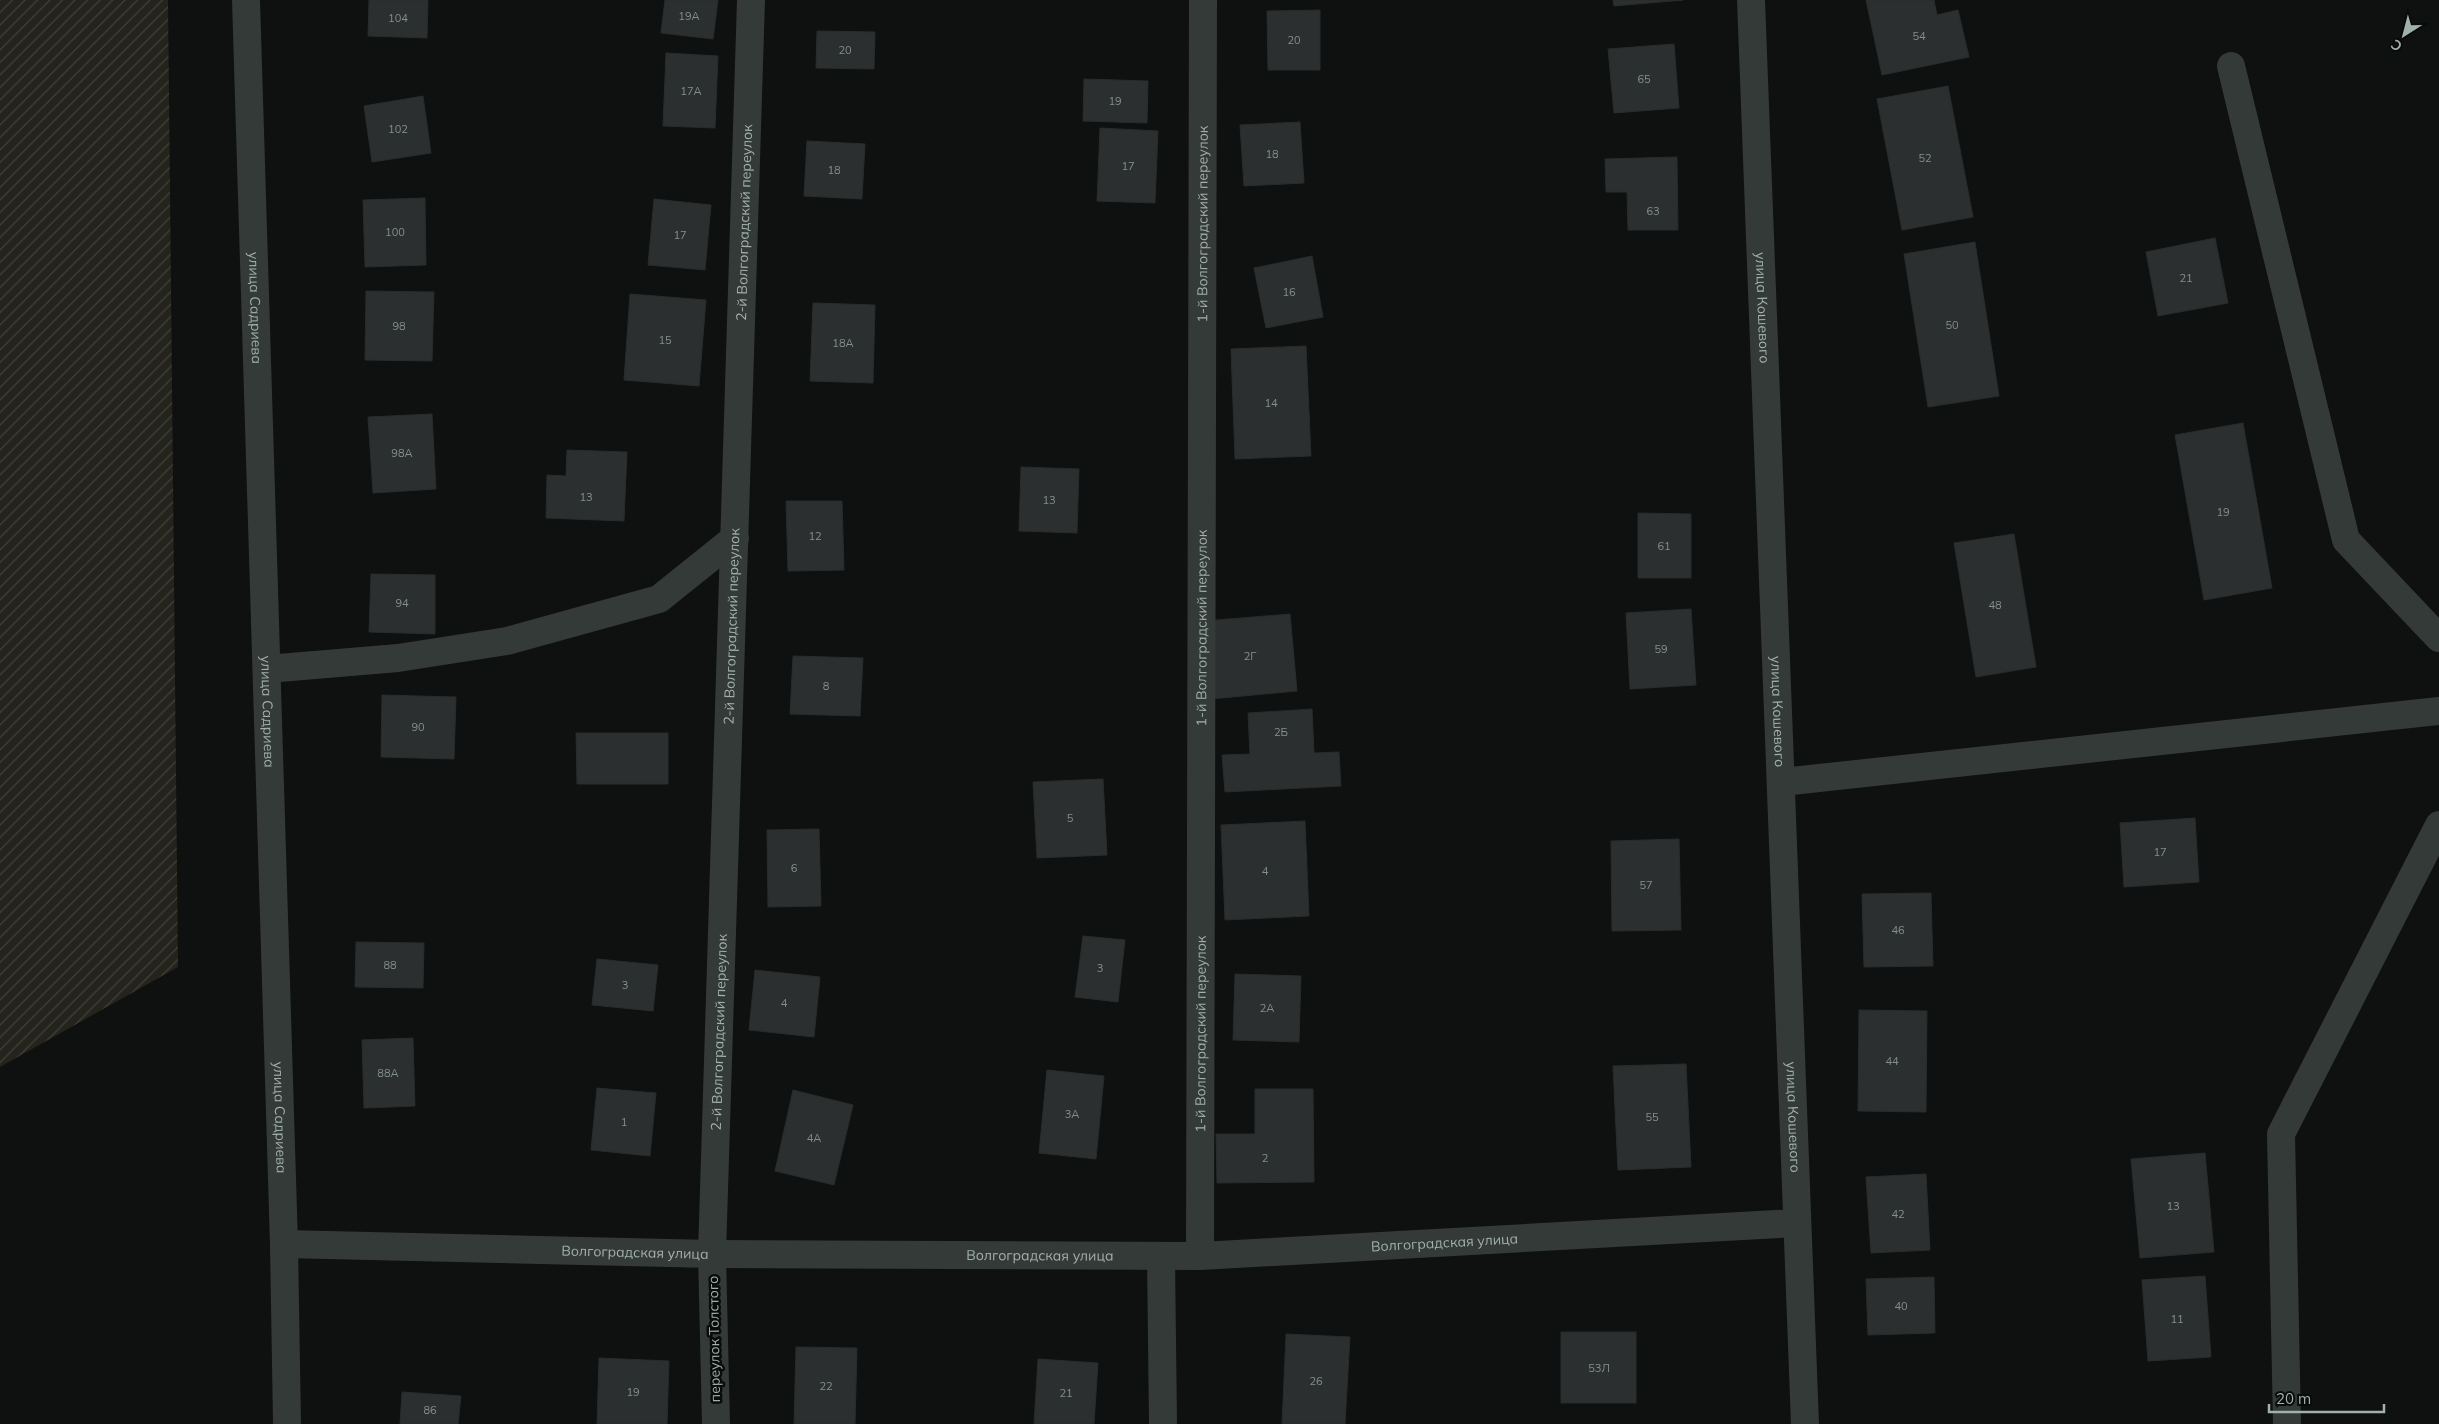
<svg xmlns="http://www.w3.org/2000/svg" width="2439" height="1424" font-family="Mulish,sans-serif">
<defs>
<pattern id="garden-furrows" width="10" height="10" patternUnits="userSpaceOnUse" patternTransform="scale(1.25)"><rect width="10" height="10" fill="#24241d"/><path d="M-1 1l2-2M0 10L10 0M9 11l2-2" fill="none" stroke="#40413b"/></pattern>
</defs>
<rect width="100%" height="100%" fill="#0f1010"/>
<polygon fill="url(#garden-furrows)" points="0,0 168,0 178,967 0,1067"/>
<g fill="#2c2f2f" stroke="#292c2c">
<polygon points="369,0 428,0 427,38 368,36"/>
<polygon points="665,0 718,0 713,39 661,33"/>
<polygon points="1613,0 1683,0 1614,6"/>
<polygon points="1866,0 1934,0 1937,15 1958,10 1969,57 1882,75"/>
<polygon points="1320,10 1320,70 1268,70 1267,11"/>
<polygon points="817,31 875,32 874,69 816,68"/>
<polygon points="1674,44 1679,108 1614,113 1608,49"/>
<polygon points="666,53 718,56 715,128 663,126"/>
<polygon points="1084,79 1148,81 1147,123 1083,121"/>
<polygon points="1948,86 1973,217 1902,230 1877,99"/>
<polygon points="423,96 431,153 372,162 364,106"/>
<polygon points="1300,122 1304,183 1244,186 1240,125"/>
<polygon points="1100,128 1158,131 1155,203 1097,201"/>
<polygon points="807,141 865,144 862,199 804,196"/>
<polygon points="1677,157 1678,230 1628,230 1627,192 1606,192 1605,159"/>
<polygon points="425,198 426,265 365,267 363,200"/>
<polygon points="654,199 711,205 705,270 648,265"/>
<polygon points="2215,238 2228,303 2158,316 2146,252"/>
<polygon points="1975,242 1999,396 1928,407 1904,254"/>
<polygon points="1312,256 1323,317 1266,328 1254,268"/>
<polygon points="366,291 434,292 432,361 365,360"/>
<polygon points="630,294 706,300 699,386 624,380"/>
<polygon points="813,303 875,305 873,383 810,381"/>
<polygon points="1306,346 1311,456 1235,459 1231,349"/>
<polygon points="432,414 436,489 373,493 368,417"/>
<polygon points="2243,423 2272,588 2204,600 2175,435"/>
<polygon points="567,450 627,452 624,521 546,518 547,475 566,476"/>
<polygon points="1021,467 1079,469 1077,533 1019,531"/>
<polygon points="786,501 842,501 844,570 788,571"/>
<polygon points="1638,513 1691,514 1691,578 1638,578"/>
<polygon points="2014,534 2036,667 1976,677 1954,543"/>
<polygon points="371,574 435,575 435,634 369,632"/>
<polygon points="1691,609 1696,685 1630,689 1626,613"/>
<polygon points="1290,614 1297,691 1211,699 1204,621"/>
<polygon points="793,656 863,658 860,716 790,714"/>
<polygon points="382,695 456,697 454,759 381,757"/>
<polygon points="1312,709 1314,753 1339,752 1341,786 1225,792 1222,755 1250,754 1248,713"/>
<polygon points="576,733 668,733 668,784 577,784"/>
<polygon points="1103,779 1107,855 1037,858 1033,782"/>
<polygon points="2195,818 2199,882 2124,887 2120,823"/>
<polygon points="1305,821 1309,916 1225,920 1221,825"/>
<polygon points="819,829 821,906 768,907 767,830"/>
<polygon points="1679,839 1681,930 1612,931 1611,841"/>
<polygon points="1931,893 1933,966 1864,967 1862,894"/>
<polygon points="1083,936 1125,940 1118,1002 1075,997"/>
<polygon points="356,942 424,943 423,988 355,987"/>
<polygon points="597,959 658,965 653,1011 592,1005"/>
<polygon points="755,970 820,977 814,1037 749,1030"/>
<polygon points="1235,974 1301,976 1299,1042 1233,1040"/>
<polygon points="1859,1010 1927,1011 1926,1112 1858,1111"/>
<polygon points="413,1038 415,1106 364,1108 362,1040"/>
<polygon points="1686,1064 1691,1167 1618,1170 1613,1066"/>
<polygon points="1047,1070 1104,1076 1096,1159 1039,1153"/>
<polygon points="597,1088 656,1093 650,1156 591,1150"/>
<polygon points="1255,1089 1313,1089 1314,1182 1217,1183 1216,1134 1255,1134"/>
<polygon points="793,1090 853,1105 834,1185 775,1171"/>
<polygon points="2205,1153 2214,1252 2140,1258 2131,1159"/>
<polygon points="1926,1174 1930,1250 1871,1253 1866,1177"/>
<polygon points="2205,1276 2211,1357 2148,1361 2142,1280"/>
<polygon points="1934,1277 1935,1333 1868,1335 1866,1279"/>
<rect x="1561" y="1332" width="75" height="71"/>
<polygon points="1286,1334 1350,1337 1345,1424 1282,1424"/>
<polygon points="796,1347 857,1348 855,1424 794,1424"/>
<polygon points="599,1358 669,1361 667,1424 597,1424"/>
<polygon points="1038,1359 1098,1363 1094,1424 1034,1424"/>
<polygon points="402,1392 461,1396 458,1424 400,1424"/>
</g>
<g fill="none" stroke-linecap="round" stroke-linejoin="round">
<g stroke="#343a38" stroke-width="28">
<path id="s1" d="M246,0L284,1244L287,1424"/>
<path id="s2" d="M1751,0L1805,1424"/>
<polyline points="2231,66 2346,540 2439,638"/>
<polyline points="267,669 398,658 507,641 659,599 735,538"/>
<polyline points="1782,782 2439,711"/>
<path id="s3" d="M284,1244L712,1254L1200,1256L1796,1223"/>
<polyline points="1161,1256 1163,1424"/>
<path id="s4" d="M1200,1256L1203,0"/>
<path id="s5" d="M716,1424L712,1254L751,0"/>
<polyline points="2287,1424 2281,1134 2439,825"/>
</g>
</g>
<g text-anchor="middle" stroke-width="5" stroke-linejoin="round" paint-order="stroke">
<g font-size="11" fill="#83908b">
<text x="689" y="20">19А</text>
<text x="398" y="22">104</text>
<text x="1919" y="40">54</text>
<text x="1294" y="44">20</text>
<text x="845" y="54">20</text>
<text x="1644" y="83">65</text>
<text x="691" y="95">17А</text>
<text x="1115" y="105">19</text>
<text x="398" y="133">102</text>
<text x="1272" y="158">18</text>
<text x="1925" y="162">52</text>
<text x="1128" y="170">17</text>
<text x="834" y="174">18</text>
<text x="1653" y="215">63</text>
<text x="395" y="236">100</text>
<text x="680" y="239">17</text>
<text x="2186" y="282">21</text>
<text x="1289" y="296">16</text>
<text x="1952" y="329">50</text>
<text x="399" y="330">98</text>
<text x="665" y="344">15</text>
<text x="843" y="347">18А</text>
<text x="1271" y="407">14</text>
<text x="402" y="457">98А</text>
<text x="586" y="501">13</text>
<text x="1049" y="504">13</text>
<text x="2223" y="516">19</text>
<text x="815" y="540">12</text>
<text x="1664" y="550">61</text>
<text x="402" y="607">94</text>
<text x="1995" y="609">48</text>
<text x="1661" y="653">59</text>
<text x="1250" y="660">2Г</text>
<text x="826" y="690">8</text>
<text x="418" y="731">90</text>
<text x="1281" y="736">2Б</text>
<text x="1070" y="822">5</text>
<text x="2160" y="856">17</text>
<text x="794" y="872">6</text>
<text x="1265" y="875">4</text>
<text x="1646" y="889">57</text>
<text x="1898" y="934">46</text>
<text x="390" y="969">88</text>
<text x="1100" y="972">3</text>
<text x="625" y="989">3</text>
<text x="784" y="1007">4</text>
<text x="1267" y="1012">2А</text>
<text x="1892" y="1065">44</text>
<text x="388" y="1077">88А</text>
<text x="1072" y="1118">3А</text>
<text x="1652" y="1121">55</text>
<text x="624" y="1126">1</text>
<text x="814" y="1142">4А</text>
<text x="1265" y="1162">2</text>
<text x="2173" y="1210">13</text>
<text x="1898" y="1218">42</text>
<text x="1901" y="1310">40</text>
<text x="2177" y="1323">11</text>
<text x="1599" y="1372">53Л</text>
<text x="1316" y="1385">26</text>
<text x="826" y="1390">22</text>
<text x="633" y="1396">19</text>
<text x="1066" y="1397">21</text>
<text x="430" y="1414">86</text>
</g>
<g font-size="14" fill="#a0b1aa" stroke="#0a0b0b">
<text dy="5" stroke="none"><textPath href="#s5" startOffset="1202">2-й Волгоградский переулок</textPath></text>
<text dy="5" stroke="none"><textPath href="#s4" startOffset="1032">1-й Волгоградский переулок</textPath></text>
<text dy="5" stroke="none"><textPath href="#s1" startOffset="308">улица Садриева</textPath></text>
<text dy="5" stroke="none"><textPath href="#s2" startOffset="308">улица Кошевого</textPath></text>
<text dy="5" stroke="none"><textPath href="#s5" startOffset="798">2-й Волгоградский переулок</textPath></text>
<text dy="5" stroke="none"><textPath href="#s4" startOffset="628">1-й Волгоградский переулок</textPath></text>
<text dy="5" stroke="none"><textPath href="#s1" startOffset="712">улица Садриева</textPath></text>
<text dy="5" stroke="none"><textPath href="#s2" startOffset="712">улица Кошевого</textPath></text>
<text dy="5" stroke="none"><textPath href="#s5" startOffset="392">2-й Волгоградский переулок</textPath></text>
<text dy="5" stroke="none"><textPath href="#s4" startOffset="222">1-й Волгоградский переулок</textPath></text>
<text dy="5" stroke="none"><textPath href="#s1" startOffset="1118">улица Садриева</textPath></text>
<text dy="5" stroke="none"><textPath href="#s2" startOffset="1118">улица Кошевого</textPath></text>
<text dy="5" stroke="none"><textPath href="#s3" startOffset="1161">Волгоградская улица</textPath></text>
<text dy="5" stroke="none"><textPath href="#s3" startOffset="351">Волгоградская улица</textPath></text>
<text dy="5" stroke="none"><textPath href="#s3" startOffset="756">Волгоградская улица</textPath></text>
<text transform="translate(714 1339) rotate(-91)" y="5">переулок Толстого</text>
</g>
</g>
<g transform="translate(2404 35) rotate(216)" stroke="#0a0b0b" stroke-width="4" paint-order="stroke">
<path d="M0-4L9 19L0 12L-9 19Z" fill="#a0b1aa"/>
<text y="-8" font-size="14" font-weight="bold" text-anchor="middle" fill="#a0b1aa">С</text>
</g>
<path d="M2269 1404v8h115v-8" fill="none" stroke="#a0b1aa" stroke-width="2.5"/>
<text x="2276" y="1404" font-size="15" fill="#a0b1aa" stroke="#0a0b0b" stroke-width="4" paint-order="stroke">20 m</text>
</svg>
